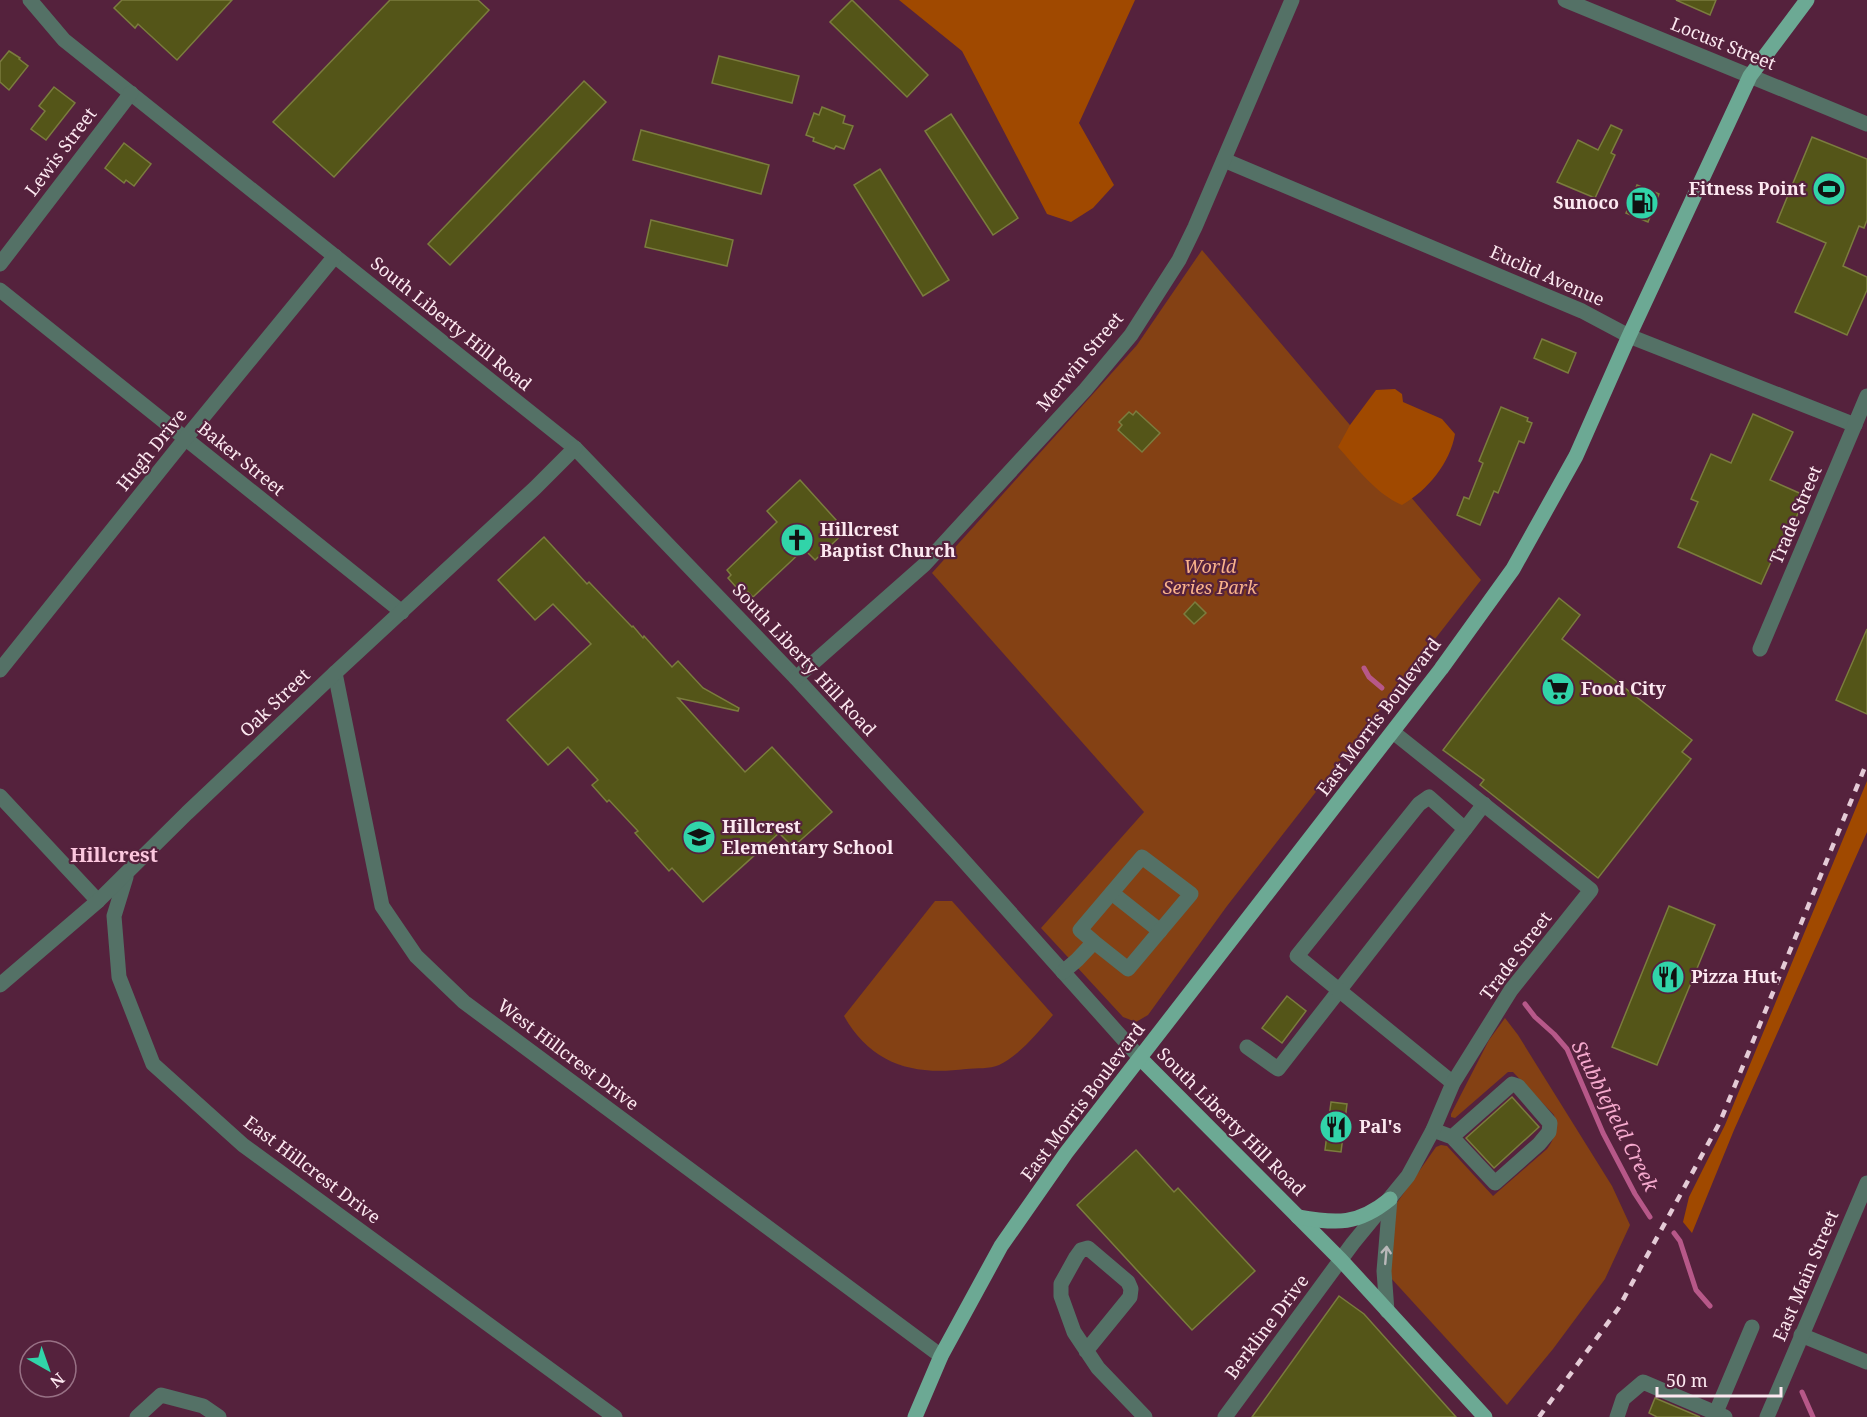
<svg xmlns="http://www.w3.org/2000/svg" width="1867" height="1417" font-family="'Noto Serif',serif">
<rect width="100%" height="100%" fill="#55223d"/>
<g fill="#844114">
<polygon points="1202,250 1481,580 1227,906 1148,1015 1136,1022 1123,1017 1041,928 1144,812 932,573 1137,345"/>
<path d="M935,901H952L1053,1015C1039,1031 1019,1056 999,1065C990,1069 976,1068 966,1069C913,1076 871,1064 844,1016Z"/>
<path d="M1505,1018L1518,1035L1612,1186L1630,1225L1605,1279L1553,1349L1507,1405L1390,1277L1396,1204L1436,1147L1441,1145L1447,1146L1493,1196L1547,1149C1555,1139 1557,1127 1554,1115L1513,1072H1508L1455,1118L1451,1117V1114L1489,1040Z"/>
</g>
<g fill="#a04900">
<polygon points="899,0 1135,0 1079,123 1114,185 1093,208 1071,222 1047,214 962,51"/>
<path d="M1395,389L1402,394L1403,402L1442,419L1455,434C1450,463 1428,490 1402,505C1376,494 1357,468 1338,447L1350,425L1376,390Z"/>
<polygon points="1867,781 1867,832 1734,1130 1692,1233 1683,1222 1689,1197 1725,1125"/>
</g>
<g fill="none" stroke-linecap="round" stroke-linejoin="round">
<g stroke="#b75889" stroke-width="5">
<polyline points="1364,668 1369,677 1382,688"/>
<polyline points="1525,1004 1535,1017 1554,1034 1567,1049 1603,1133 1635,1194 1650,1217"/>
<polyline points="1674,1233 1680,1241 1696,1290 1710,1306"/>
<polyline points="1802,1392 1813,1417"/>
</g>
</g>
<g fill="#545518" stroke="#7b7c3e" stroke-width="1.5">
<polygon points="122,0 232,0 177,60 138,24 135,28 114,8"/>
<polygon points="390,0 478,0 489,10 334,177 273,122"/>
<polygon points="852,0 928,75 907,97 830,22"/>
<polygon points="1676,0 1716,0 1710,15"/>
<polygon points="9,51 20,58 19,59 28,66 9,90 0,82 0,62"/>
<polygon points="719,56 799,76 792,103 712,83"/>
<polygon points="584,81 606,102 450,265 428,244"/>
<polygon points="54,87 75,103 46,140 31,129 45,111 39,106"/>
<polygon points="822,107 845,116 843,123 853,126 844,149 836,146 834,149 813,141 814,138 806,135 814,113 819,115"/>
<polygon points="951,114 1018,218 993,235 925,131"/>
<polygon points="1611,125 1622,130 1611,153 1615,155 1595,198 1557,182 1578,140 1598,150"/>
<polygon points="641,130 769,165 761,194 633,160"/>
<polygon points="1812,137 1867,159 1867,220 1864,228 1859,226 1843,266 1867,277 1867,290 1847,335 1795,312 1826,243 1777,222"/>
<polygon points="124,143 151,164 134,186 126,180 124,183 105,168"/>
<polygon points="880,169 949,280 923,296 854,185"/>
<polygon points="1637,185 1659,194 1648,222 1626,213"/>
<polygon points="651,220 733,240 727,266 645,247"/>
<polygon points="1542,339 1576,353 1568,373 1534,358"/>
<polygon points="1501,407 1528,418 1527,421 1532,423 1524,443 1519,441 1498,493 1494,491 1480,525 1457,515 1464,497 1469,499 1483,463 1479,461"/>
<polygon points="1136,411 1160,433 1142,452 1118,430 1122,425 1119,422 1129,412 1133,415"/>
<polygon points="1753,414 1793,432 1770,480 1806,496 1783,546 1779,544 1761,584 1678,547 1698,502 1691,499 1711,454 1731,463"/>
<polygon points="800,480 846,531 815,560 804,549 753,597 748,592 744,596 728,578 731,575 727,570 777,522 767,511"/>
<polygon points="544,537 587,584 589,582 632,627 633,626 643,638 644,636 672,667 678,661 703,688 739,708 738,711 678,698 745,772 772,747 832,812 793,847 779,833 703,902 672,868 669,871 635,833 638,831 609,800 607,802 592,785 598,780 568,747 548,765 507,720 591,644 553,604 535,620 498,580"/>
<polygon points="1559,598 1580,615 1562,639 1692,740 1682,752 1691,759 1598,878 1480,785 1484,780 1443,750"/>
<polygon points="1195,602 1206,613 1194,624 1184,614"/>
<polygon points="1867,629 1867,714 1836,700"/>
<polygon points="1669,906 1715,925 1657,1065 1612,1047"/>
<polygon points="1287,996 1306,1011 1282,1043 1262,1028"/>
<polygon points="1512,1097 1539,1127 1494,1168 1466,1138"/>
<polygon points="1331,1102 1347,1104 1341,1152 1325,1150"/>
<polygon points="1136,1150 1174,1192 1178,1188 1255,1271 1192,1330 1077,1205"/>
<polygon points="1339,1296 1364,1314 1456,1417 1252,1417"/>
<polygon points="1655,1398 1700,1417 1657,1417 1649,1413"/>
</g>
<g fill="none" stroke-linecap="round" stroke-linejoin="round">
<g stroke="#547166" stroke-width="15">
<polyline points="30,0 64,40 575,448 796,678 956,852 1141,1059"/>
<polyline points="1565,0 1867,124"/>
<polyline points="1224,160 1582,311 1629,336 1855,425"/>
<polyline points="0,264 131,93"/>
<polyline points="0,290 402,612"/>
<polyline points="1760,649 1867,396"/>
<polyline points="0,670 185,439 335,256"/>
<polyline points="335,673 382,906 416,956 464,1002 941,1356"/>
<polyline points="796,678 924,565 1085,390 1131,335 1179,260 1195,227 1292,0"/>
<polyline points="0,796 98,901"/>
<polyline points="126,877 114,916 119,977 153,1064 243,1145 615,1417"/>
<polyline points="1112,893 1160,931"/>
<polyline points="1063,972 1077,960 1094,942 1128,969 1191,894 1142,857 1080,930 1094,942"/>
<polyline points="0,985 98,901 187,813 335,673 535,488 575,448"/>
<polyline points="1247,1047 1278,1069 1465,829"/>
<polyline points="1453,1083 1297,956 1419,804 1429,797 1465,829 1484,804"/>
<polyline points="1433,1130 1452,1137 1495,1183 1539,1144 1549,1132 1550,1123 1518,1086 1512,1084 1452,1137"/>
<polyline points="1387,1311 1384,1271 1390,1199"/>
<polyline points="1801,1335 1867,1362"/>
<polyline points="1086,1351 1130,1297 1131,1289 1128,1282 1088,1248 1081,1250 1076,1257 1061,1284 1061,1296 1074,1332 1098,1368 1145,1417"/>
<polyline points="137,1417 161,1395 203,1406 219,1417"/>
<polyline points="1225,1417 1353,1243 1408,1176 1433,1130 1453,1083 1511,990 1591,890 1393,732"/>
<polyline points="1617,1417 1623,1399 1643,1382 1725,1417"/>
<polyline points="1714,1417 1752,1327"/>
<polyline points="1767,1417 1867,1183"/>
</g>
<g stroke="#6ca994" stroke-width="15">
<polyline points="1141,1059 1341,1260 1485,1417"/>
<path d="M1298,1217C1337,1224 1358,1225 1390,1199"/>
<polyline points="915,1417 941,1356 1001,1246 1066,1153 1441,669 1513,569 1576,456 1629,336 1750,76 1807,0"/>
</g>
<polyline stroke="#e4cbd6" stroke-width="4.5" stroke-dasharray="8 8" stroke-linecap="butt" points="1539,1417 1618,1309 1720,1122 1867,762"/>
</g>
<defs><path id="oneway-shaft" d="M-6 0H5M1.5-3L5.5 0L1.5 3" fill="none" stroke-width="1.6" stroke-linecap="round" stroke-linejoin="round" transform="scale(1.5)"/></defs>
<use stroke="#b9b8b9" href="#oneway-shaft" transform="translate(1386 1255) rotate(-85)"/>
<defs>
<g id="stadium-disc" transform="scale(1.725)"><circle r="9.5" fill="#31d4a9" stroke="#55223d"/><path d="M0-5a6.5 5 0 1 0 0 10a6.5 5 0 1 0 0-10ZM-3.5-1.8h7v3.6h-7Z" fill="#111"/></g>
<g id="fuel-disc" transform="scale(1.725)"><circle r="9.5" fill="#31d4a9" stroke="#55223d"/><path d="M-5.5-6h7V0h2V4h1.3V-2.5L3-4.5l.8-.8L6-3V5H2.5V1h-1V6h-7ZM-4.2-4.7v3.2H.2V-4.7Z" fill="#111"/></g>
<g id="church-disc" transform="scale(1.725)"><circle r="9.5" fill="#31d4a9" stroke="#55223d"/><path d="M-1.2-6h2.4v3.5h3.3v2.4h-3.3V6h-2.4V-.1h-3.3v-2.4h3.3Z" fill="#111"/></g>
<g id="supermarket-disc" transform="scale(1.725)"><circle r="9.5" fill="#31d4a9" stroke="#55223d"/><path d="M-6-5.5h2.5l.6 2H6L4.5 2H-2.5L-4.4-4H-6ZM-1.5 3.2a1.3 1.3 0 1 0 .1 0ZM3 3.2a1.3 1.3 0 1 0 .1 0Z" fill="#111"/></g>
<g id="school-disc" transform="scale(1.725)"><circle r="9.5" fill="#31d4a9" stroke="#55223d"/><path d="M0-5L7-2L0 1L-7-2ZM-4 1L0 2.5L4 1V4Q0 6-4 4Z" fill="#111"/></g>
<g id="restaurant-disc" transform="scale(1.725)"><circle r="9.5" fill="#31d4a9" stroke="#55223d"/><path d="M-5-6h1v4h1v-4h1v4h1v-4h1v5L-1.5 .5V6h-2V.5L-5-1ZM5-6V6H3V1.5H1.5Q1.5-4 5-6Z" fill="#111"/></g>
</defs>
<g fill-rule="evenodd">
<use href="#stadium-disc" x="1829" y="189"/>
<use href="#fuel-disc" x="1642" y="203"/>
<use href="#church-disc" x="797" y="540"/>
<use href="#supermarket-disc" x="1558" y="689"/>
<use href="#school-disc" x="699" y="837"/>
<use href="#restaurant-disc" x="1668" y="977"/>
<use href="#restaurant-disc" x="1336" y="1127"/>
</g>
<g text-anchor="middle" stroke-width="4.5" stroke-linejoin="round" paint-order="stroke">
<g font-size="18" fill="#fce8f0" stroke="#55223d">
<text transform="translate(1723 44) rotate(22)" y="6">Locust Street</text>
<text transform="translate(61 152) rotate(-53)" y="6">Lewis Street</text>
<text transform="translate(1547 276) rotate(24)" y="6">Euclid Avenue</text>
<text transform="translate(451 324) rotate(39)" y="6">South Liberty Hill Road</text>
<text transform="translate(1080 362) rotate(-50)" y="6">Merwin Street</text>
<text transform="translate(152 450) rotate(-51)" y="6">Hugh Drive</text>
<text transform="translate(241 459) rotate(39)" y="6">Baker Street</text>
<text transform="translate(1796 515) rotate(-67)" y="6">Trade Street</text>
<text transform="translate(804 660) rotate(47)" y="6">South Liberty Hill Road</text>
<text transform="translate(275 703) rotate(-44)" y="6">Oak Street</text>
<text transform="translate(1379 717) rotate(-53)" y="6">East Morris Boulevard</text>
<text transform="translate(1516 956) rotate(-53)" y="6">Trade Street</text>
<text transform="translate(568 1055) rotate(37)" y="6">West Hillcrest Drive</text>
<text transform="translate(1083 1102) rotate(-53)" y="6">East Morris Boulevard</text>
<text transform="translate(1231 1122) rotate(45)" y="6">South Liberty Hill Road</text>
<text transform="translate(312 1170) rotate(37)" y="6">East Hillcrest Drive</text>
<text transform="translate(1806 1276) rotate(-67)" y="6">East Main Street</text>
<text transform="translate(1267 1327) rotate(-53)" y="6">Berkline Drive</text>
</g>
<g font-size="18" font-weight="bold" fill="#fce8f0" stroke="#55223d" text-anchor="start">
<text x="1806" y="195" text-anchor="end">Fitness Point</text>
<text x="1619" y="209" text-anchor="end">Sunoco</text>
<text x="820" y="536">Hillcrest<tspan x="820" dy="21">Baptist Church</tspan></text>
<text x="1581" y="695">Food City</text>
<text x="722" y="833">Hillcrest<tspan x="722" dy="21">Elementary School</tspan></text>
<text x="1691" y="983">Pizza Hut</text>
<text x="1359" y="1133">Pal's</text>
</g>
<g font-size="18" font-style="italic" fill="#f9b28a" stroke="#55223d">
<text x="1210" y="573">World<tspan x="1210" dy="21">Series Park</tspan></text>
</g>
<g font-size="20" font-weight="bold" fill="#fcc7de" stroke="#55223d">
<text x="114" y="862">Hillcrest</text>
</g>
<g font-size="20" font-style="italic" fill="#f5a9cd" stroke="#55223d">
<text transform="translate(1615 1116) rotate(63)" y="7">Stubblefield Creek</text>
</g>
</g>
<g transform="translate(48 1369) rotate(140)"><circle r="28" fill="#55223d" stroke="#987185" stroke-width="1.5"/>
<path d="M0-4.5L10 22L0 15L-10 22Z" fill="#31d4a9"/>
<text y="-9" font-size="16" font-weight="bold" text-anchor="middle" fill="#fce8f0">N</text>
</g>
<path d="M1657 1387v9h124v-9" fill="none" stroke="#fce8f0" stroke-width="3"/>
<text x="1666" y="1387" font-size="18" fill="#fce8f0" stroke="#55223d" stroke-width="4.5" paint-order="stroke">50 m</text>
</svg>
